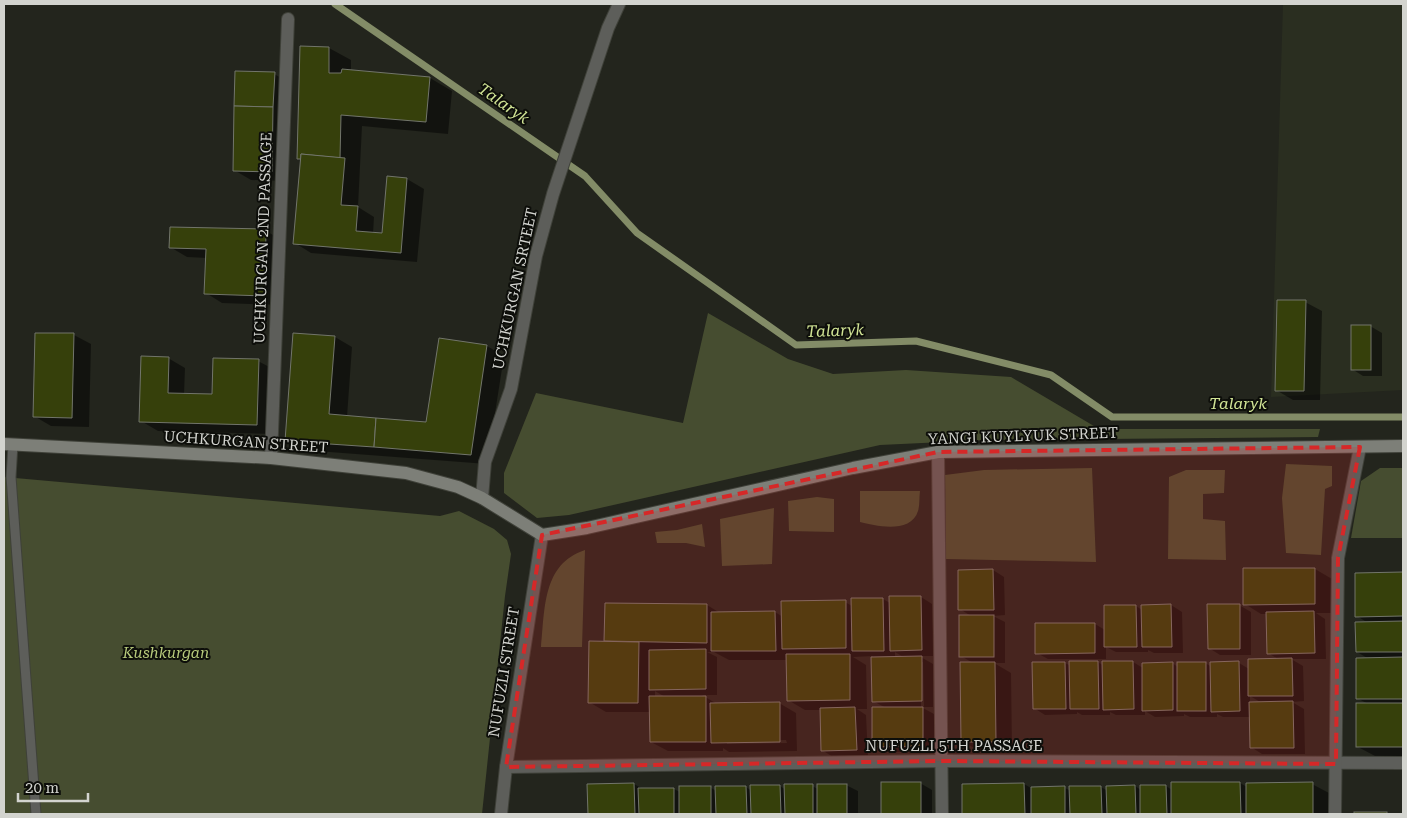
<svg xmlns="http://www.w3.org/2000/svg" width="1407" height="818" font-family="'Roboto Serif',serif">
<rect width="100%" height="100%" fill="#23251d"/>
<polygon fill="#2a2e20" points="1283,4 1403,4 1403,390 1271,397"/>
<g fill="#464d30">
<polygon points="708,313 788,359 833,374 906,370 1011,377 1099,429 1320,429 1318,437 986,440 880,445 569,515 537,518 504,493 504,473 536,393 683,423"/>
<polygon points="1286,464 1332,466 1332,486 1325,489 1321,555 1286,553 1282,498"/>
<polygon points="1092,468 1096,562 946,559 945,475 984,470"/>
<polygon points="1380,468 1403,468 1403,538 1351,538 1361,481"/>
<polygon points="1186,470 1225,470 1224,493 1203,494 1203,519 1225,521 1226,560 1168,559 1169,477"/>
<polygon points="4,477 440,516 459,511 494,529 507,540 511,554 505,596 482,814 4,814"/>
<path d="M860,491H920C919,498 920,505 918,511C911,534 876,526 860,522Z"/>
<polygon points="817,497 834,499 834,532 789,531 788,501"/>
<polygon points="774,508 772,564 722,566 720,519"/>
<polygon points="702,524 705,547 686,543 657,543 655,532 677,530"/>
<path d="M585,550L582,647H541C545,610 542,564 585,550Z"/>
</g>
<g fill="#0007" fill-rule="evenodd">
<polygon points="302,47 329,48 351,60 351,71 430,78 452,91 448,134 362,126 358,207 374,217 373,234 383,235 388,178 407,179 424,189 417,262 311,253 295,243 302,160 299,158"/>
<polygon points="274,74 285,80 290,118 288,181 251,180 234,170"/>
<polygon points="266,231 282,240 281,305 222,303 206,293 207,258 187,257 170,247"/>
<polygon points="1305,302 1322,311 1320,400 1293,400 1276,390"/>
<polygon points="1370,326 1382,333 1382,376 1363,376 1352,369"/>
<polygon points="294,334 335,337 352,347 347,417 427,423 487,346 504,356 487,464 303,450 286,440"/>
<polygon points="74,335 91,344 89,427 51,426 34,416"/>
<polygon points="168,358 185,368 184,395 214,396 258,361 275,370 273,434 158,431 141,421"/>
<path d="M1315,569L1332,579V613H1316L1325,619L1326,659H1291L1303,666L1304,701L1292,702L1304,709L1305,754H1262L1251,747L1250,717H1223L1217,714V717H1190L1184,714V716L1155,717L1145,711V715H1116L1110,712V715H1082L1077,712V714L1045,715L1034,708L1065,663L1071,666L1098,662L1104,666L1133,662L1143,668L1172,663L1178,667L1205,663L1212,667L1239,663L1249,669L1280,660L1268,653V614H1261L1245,604ZM1250,696L1262,703H1250Z"/>
<polygon points="993,570 1004,577 1005,615 993,616 1005,622 1005,663 994,663 1011,673 1012,751 979,751 962,741 973,663 961,656 971,616 960,609"/>
<polygon points="1403,573 1403,756 1375,756 1358,747 1368,704 1357,698 1369,659 1357,652 1368,623 1357,616 1356,574"/>
<path d="M921,597L932,604L933,656H919L933,664V707H924L923,662H921V707L934,714V752H885L874,746L886,708L873,701V656L853,657L866,665L867,709H857L866,715L868,756L833,757L822,750L821,710H805L788,700V660H729L714,652H707L717,657V695H702L717,704L779,703L796,713L797,751L729,752L723,748V751H668L651,742V712H606L589,702L606,642V604L707,605L720,613L775,612L783,617L845,602L852,606L883,599L890,603ZM895,652L905,658H895ZM655,691L665,697L655,698ZM786,740L787,743L727,744V741Z"/>
<polygon points="1171,605 1182,612 1183,653 1154,653 1148,650 1148,652 1116,652 1106,647 1106,659 1048,659 1037,653 1095,624 1105,630 1136,606 1142,610 1142,606"/>
<polygon points="1239,605 1251,612 1251,655 1220,655 1209,648"/>
<polygon points="920,783 932,790 932,814 882,814 882,784"/>
<polygon points="1240,783 1247,787 1312,784 1329,793 1329,814 963,814 963,785 1024,784 1031,788 1065,788 1071,791 1101,787 1108,791 1135,786 1141,790 1166,786 1172,790"/>
<polygon points="634,784 643,789 674,789 680,792 710,787 716,791 746,787 752,791 780,786 786,790 812,786 818,789 846,785 858,791 858,814 589,814 589,785"/>
</g>
<g fill="none" stroke-linecap="round" stroke-linejoin="round">
<polyline stroke="#838c67" stroke-width="7" points="335,4 585,176 637,233 796,345 916,341 1051,375 1112,417 1403,417"/>
</g>
<g fill="#36400b" stroke="#72756b">
<polygon points="300,46 329,47 329,73 341,73 342,69 430,77 426,122 341,115 340,158 301,154 301,159 297,159"/>
<polygon points="235,71 275,72 273,107 234,106"/>
<polygon points="234,106 273,107 272,172 233,171"/>
<polygon points="301,154 345,158 341,205 358,206 356,231 382,233 387,176 407,178 401,253 293,244"/>
<polygon points="170,227 266,229 265,296 204,294 206,249 169,248"/>
<polygon points="1277,300 1306,300 1304,391 1275,391"/>
<rect x="1351" y="325" width="20" height="45"/>
<polygon points="35,333 74,333 72,418 33,417"/>
<polygon points="293,333 335,336 329,414 376,418 374,447 285,441"/>
<polygon points="439,338 487,345 471,455 374,447 376,418 426,422"/>
<polygon points="141,356 169,357 168,393 212,394 213,358 259,359 257,425 139,422"/>
<polygon points="1243,568 1315,568 1315,604 1243,605"/>
<polygon points="993,569 994,610 958,610 958,570"/>
<polygon points="1403,572 1403,616 1355,617 1355,573"/>
<polygon points="889,596 921,596 922,650 890,651"/>
<polygon points="851,598 883,598 884,651 852,651"/>
<polygon points="846,600 846,648 782,649 781,601"/>
<polygon points="605,603 707,604 707,643 604,641"/>
<polygon points="1171,604 1172,647 1142,647 1141,605"/>
<polygon points="1207,604 1240,604 1240,649 1208,649"/>
<polygon points="1104,605 1136,605 1137,647 1104,647"/>
<polygon points="775,611 776,651 711,651 711,612"/>
<polygon points="1314,611 1315,653 1267,654 1266,612"/>
<rect x="959" y="615" width="35" height="42"/>
<polygon points="1403,621 1403,652 1356,652 1355,622"/>
<polygon points="1035,623 1095,623 1095,653 1035,654"/>
<polygon points="589,641 639,642 638,703 588,703"/>
<polygon points="706,649 706,689 649,690 649,650"/>
<polygon points="786,654 850,654 850,700 787,701"/>
<polygon points="922,656 922,701 872,702 871,657"/>
<polygon points="1403,657 1403,699 1356,699 1356,658"/>
<polygon points="1292,658 1293,696 1248,696 1248,659"/>
<polygon points="1069,661 1098,661 1099,709 1070,709"/>
<polygon points="1102,661 1133,661 1134,709 1103,710"/>
<polygon points="1239,661 1240,711 1211,712 1210,662"/>
<polygon points="960,662 995,662 996,742 961,742"/>
<polygon points="1032,662 1065,662 1066,709 1033,709"/>
<polygon points="1173,662 1173,710 1142,711 1142,663"/>
<rect x="1177" y="662" width="29" height="49"/>
<polygon points="649,696 706,696 706,742 650,742"/>
<polygon points="1293,701 1294,748 1250,748 1249,702"/>
<polygon points="780,702 780,742 711,743 710,703"/>
<rect x="1356" y="703" width="47" height="44"/>
<polygon points="855,707 857,750 821,751 820,708"/>
<polygon points="872,707 923,707 923,746 872,747"/>
<rect x="881" y="782" width="40" height="32"/>
<polygon points="1171,782 1240,782 1241,814 1171,814"/>
<polygon points="1313,782 1313,814 1246,814 1246,783"/>
<polygon points="634,783 635,814 588,814 587,784"/>
<polygon points="1024,783 1025,814 962,814 962,784"/>
<polygon points="784,784 813,784 813,814 785,814"/>
<rect x="817" y="784" width="30" height="30"/>
<polygon points="750,785 780,785 781,814 751,814"/>
<polygon points="1135,785 1136,814 1107,814 1106,786"/>
<polygon points="1140,785 1166,785 1167,814 1140,814"/>
<rect x="679" y="786" width="32" height="28"/>
<polygon points="715,786 746,786 747,814 716,814"/>
<polygon points="1065,786 1065,814 1031,814 1031,787"/>
<polygon points="1069,786 1101,786 1102,814 1070,814"/>
<polygon points="638,788 674,788 674,814 639,814"/>
<rect x="1354" y="812" width="33" height="2"/>
</g>
<g fill="none" stroke-linecap="round" stroke-linejoin="round">
<g stroke="#3f4139" stroke-width="11">
<polyline id="lane" points="13,444 11,477 36,814"/>
</g>
<g stroke="#3f4139" stroke-width="14">
<g id="street">
<polyline points="938,452 942,814"/>
<polyline points="271,458 288,19"/>
<polyline points="482,498 485,462 511,389 536,256 553,194 608,28 619,4"/>
<polyline points="506,767 943,761 1403,763"/>
<polyline points="501,814 506,767 542,535"/>
<polyline points="1335,814 1338,558 1360,447"/>
</g>
</g>
<g stroke="#3f4139" stroke-width="14">
<polyline id="secondary" points="4,444 271,458 406,473 458,487 482,498 542,535 587,528 853,468 938,452 1403,446"/>
</g>
<use href="#lane" stroke="#5d5e5a" stroke-width="9"/>
<use href="#street" stroke="#5d5e5a" stroke-width="12"/>
<use href="#secondary" stroke="#7d7f78" stroke-width="12"/>
</g>
<path fill="#d62828" fill-opacity="0.2" stroke="#d62828" stroke-width="4" stroke-dasharray="10 6" stroke-linejoin="round" d="M1360,447L1338,558L1336,764L943,761L506,767L542,535L938,452Z"/>
<g text-anchor="middle" stroke-width="4" stroke-linejoin="round" paint-order="stroke">
<g font-size="15" fill="#d3d4cf" stroke="#0d0e0a">
<text transform="translate(263 238) rotate(-88)" y="5">UCHKURGAN 2ND PASSAGE</text>
<text transform="translate(515 289) rotate(-78)" y="5">UCHKURGAN SRTEET</text>
<text transform="translate(1023 436) rotate(-2)" y="5">YANGI KUYLYUK STREET</text>
<text transform="translate(246 442) rotate(4)" y="5">UCHKURGAN STREET</text>
<text transform="translate(504 672) rotate(-81)" y="5">NUFUZLI STREET</text>
<text x="954" y="751">NUFUZLI 5TH PASSAGE</text>
</g>
<g font-size="15" font-style="italic" fill="#b7ca7b" stroke="#0d0e0a">
<text x="166" y="658">Kushkurgan</text>
</g>
<g font-size="16" font-style="italic" fill="#d1e495" stroke="#0d0e0a">
<text transform="translate(504 103) rotate(35)" y="6">Talaryk</text>
<text transform="translate(835 330) rotate(-2)" y="6">Talaryk</text>
<text x="1238" y="409">Talaryk</text>
</g>
</g>
<rect width="1407" height="818" fill="none" stroke="#d3d4cf" stroke-width="10"/>
<path d="M18 793v8h70v-8" fill="none" stroke="#d3d4cf" stroke-width="2.5"/>
<text x="25" y="793" font-size="15" fill="#d3d4cf" stroke="#0d0e0a" stroke-width="4" paint-order="stroke">20 m</text>
</svg>
